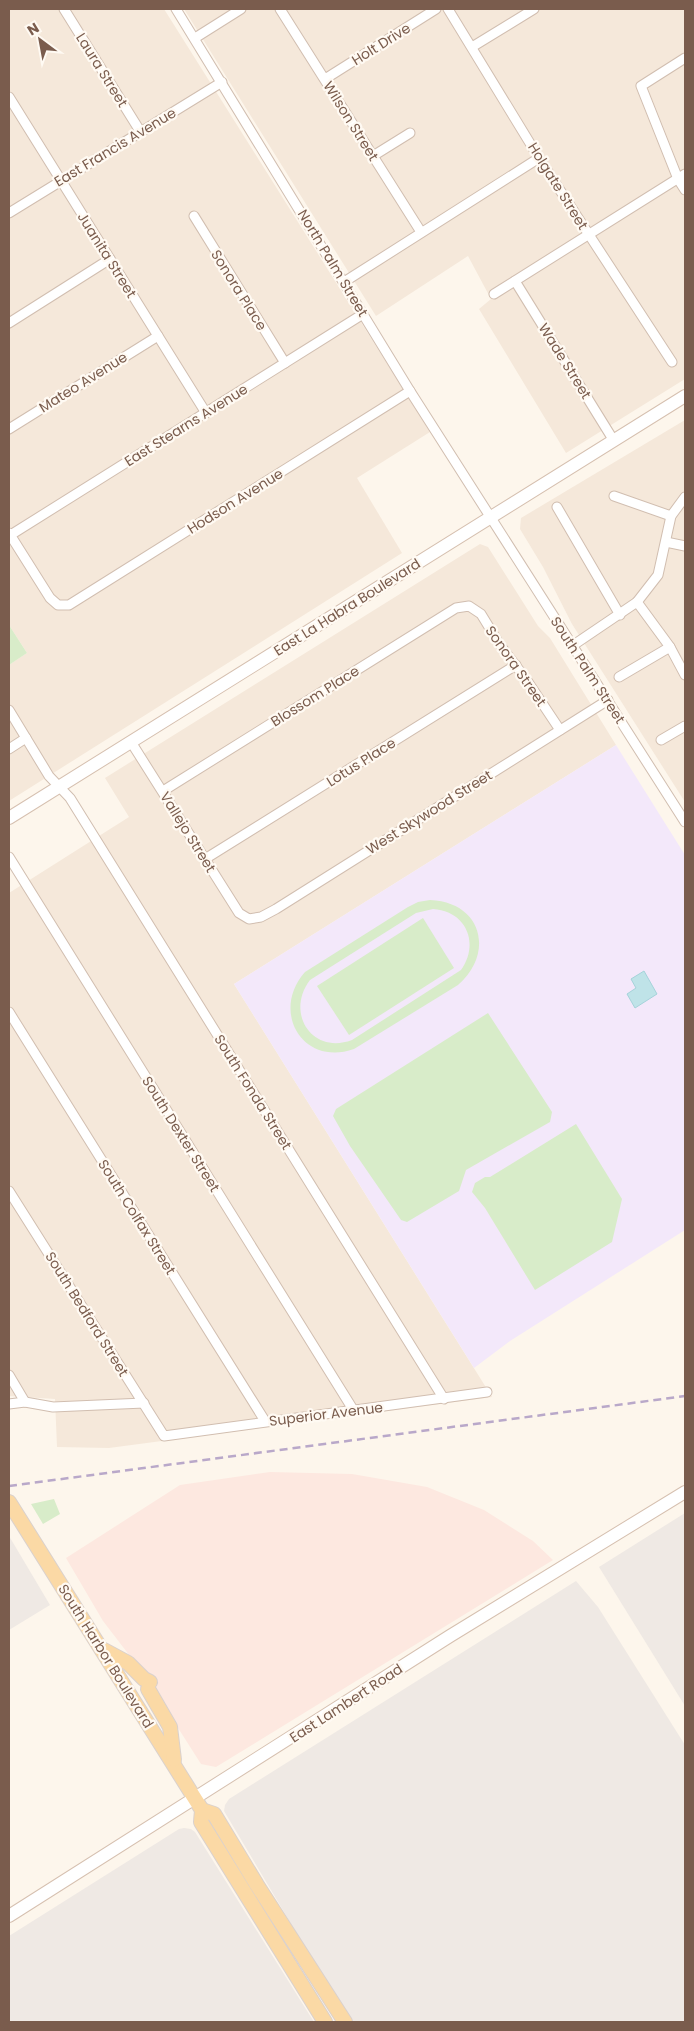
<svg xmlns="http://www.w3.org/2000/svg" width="694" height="2031" font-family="Poppins,sans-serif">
<rect width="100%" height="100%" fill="#fdf6ec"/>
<g fill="#f5e8da">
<polygon points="9,9 164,9 430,432 357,478 402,553 9,801 9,665 27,653 9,625"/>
<polygon points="184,9 685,9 685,379 566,453 479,309 491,299 468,256 376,316"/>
<polygon points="685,420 685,802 572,624 543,567 520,529 521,518"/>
<polygon points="480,544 488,547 538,626 550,638 616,745 234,984 492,1397 109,1448 57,1447 55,1399 9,1396 9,893 129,817 105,778"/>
</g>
<polygon fill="#fde8e0" points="270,1472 352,1474 427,1487 484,1510 533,1541 553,1560 216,1767 201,1764 143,1673 103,1621 66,1558 180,1485"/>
<g fill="#efe9e4">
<polygon points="685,1513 685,1706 599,1567"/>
<polygon points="9,1536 50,1605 9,1630"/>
<polygon points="576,1581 598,1607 685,1745 685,2022 353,2022 306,1949 224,1811 225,1805 229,1799"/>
<polygon points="184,1828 191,1829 195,1832 314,2022 9,2022 9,1936 179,1829"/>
</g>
<polygon fill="#f3e8fa" points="616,745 685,855 685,1230 510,1341 474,1368 234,984"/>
<g fill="#d8ecc9" fill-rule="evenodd">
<polygon points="9,625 27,653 9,665"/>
<path d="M430,900C482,902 495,953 458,985L354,1049C303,1067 270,1012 305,972L408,907L418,902ZM433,909C466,911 480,943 461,970L352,1040C312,1055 285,1013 310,980L416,913Z"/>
<polygon points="423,918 454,968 349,1035 317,986"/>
<polygon points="488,1013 552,1112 550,1122 466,1170 459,1191 407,1222 401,1220 350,1146 333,1116 336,1109"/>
<polygon points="576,1124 622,1199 612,1242 535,1290 485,1208 472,1192 475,1183 485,1177 490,1177"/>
<polygon points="54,1499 60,1514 43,1524 31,1504"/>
</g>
<polygon fill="#bfe3e8" stroke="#a5d3da" points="644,971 657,994 635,1008 627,994 636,988 631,979"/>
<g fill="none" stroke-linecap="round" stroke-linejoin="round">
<g stroke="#d1beb0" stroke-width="11">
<g id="minor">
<polyline points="64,9 140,131"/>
<polyline points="176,9 410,391 685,822"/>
<polyline points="280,9 421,232"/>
<polyline points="448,9 539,158 672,362"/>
<polyline points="195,38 241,9"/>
<polyline points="472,47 534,9"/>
<polyline points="685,58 641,86 678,179 685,190"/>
<polyline points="325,79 436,9"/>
<polyline points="9,97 206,413"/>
<polyline points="373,156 410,133"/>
<polyline points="9,213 222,82"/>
<polyline points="194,216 285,363"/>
<polyline points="515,281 614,441"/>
<polyline points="344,282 539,158"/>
<polyline points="494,294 685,174"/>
<polyline points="9,323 110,259"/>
<polyline points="9,429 158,336"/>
<polyline points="614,496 671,516"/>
<polyline points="557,507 620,615"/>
<polyline points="9,533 50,598 58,605 69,605 410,391"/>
<polyline points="9,536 363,314"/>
<polyline points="666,542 685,546"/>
<polyline points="637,602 670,647 685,675"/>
<polyline points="572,646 637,602 658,575 671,516 685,497"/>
<polyline points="619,677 670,647"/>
<polyline points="9,710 49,776 70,798 444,1399"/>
<polyline points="661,740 685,726"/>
<polyline points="131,742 239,913 249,919 261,917 276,909 608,700"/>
<polyline points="9,749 26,738"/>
<polyline points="163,791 456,608 469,606 481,614 500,645 526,679 560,730"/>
<polyline points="9,857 354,1411"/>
<polyline points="205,859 516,665"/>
<polyline points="9,1012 265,1421"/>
<polyline points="9,1191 164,1436 487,1392"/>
<polyline points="9,1375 25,1402"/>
<polyline points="9,1404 25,1402 53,1407 144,1403"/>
</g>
</g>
<g stroke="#d6c0b0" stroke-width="14">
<g id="secondary">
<polyline points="9,818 685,396"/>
<polyline points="9,1916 450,1636 685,1492"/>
</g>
</g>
<g stroke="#dad1cd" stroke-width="16">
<g id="primary">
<polyline points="9,1502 202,1810 201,1822 325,2022"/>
<polyline points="102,1649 128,1663 144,1679 150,1682"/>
<polyline points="148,1689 170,1727 174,1760"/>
<polyline points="202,1810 214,1814 257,1885 345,2022"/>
</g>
</g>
<use href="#minor" stroke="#fff" stroke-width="9"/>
<use href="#secondary" stroke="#fff" stroke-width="12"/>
<use href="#primary" stroke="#fbd9a5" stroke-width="14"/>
<polyline stroke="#b9a8c9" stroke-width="2.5" stroke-dasharray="8 5" stroke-linecap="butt" points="9,1486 685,1396"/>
</g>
<g text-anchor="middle" stroke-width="4.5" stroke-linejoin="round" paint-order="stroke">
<g font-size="14" fill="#7a5c4d" stroke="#fffaf3">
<text transform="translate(381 44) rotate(-32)" y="5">Holt Drive</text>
<text transform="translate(102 70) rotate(58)" y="5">Laura Street</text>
<text transform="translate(351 121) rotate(58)" y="5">Wilson Street</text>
<text transform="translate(115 147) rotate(-31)" y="5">East Francis Avenue</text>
<text transform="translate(558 186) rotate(58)" y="5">Holgate Street</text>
<text transform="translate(107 255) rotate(58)" y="5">Juanita Street</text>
<text transform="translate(333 263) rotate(59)" y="5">North Palm Street</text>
<text transform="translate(239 290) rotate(58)" y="5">Sonora Place</text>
<text transform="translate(565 361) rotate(58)" y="5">Wade Street</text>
<text transform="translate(83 382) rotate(-32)" y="5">Mateo Avenue</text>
<text transform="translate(186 425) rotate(-32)" y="5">East Stearns Avenue</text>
<text transform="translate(235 501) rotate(-32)" y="5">Hodson Avenue</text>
<text transform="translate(347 607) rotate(-32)" y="5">East La Habra Boulevard</text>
<text transform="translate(516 666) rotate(55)" y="5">Sonora Street</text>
<text transform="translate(588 670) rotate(57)" y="5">South Palm Street</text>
<text transform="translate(315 696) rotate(-32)" y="5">Blossom Place</text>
<text transform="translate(361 762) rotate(-32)" y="5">Lotus Place</text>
<text transform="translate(429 812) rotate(-32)" y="5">West Skywood Street</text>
<text transform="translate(188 832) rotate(58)" y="5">Vallejo Street</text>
<text transform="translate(253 1092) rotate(58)" y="5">South Fonda Street</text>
<text transform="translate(181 1134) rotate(58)" y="5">South Dexter Street</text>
<text transform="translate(137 1217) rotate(58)" y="5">South Colfax Street</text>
<text transform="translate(87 1314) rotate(58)" y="5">South Bedford Street</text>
<text transform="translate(326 1414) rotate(-7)" y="5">Superior Avenue</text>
<text transform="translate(106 1656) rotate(58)" y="5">South Harbor Boulevard</text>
<text transform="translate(346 1703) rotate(-33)" y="5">East Lambert Road</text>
</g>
</g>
<rect width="694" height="2031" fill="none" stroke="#7a5c4d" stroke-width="20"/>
<g transform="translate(40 40) rotate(328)" stroke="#fffaf3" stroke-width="4" paint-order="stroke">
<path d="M0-4L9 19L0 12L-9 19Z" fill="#7a5c4d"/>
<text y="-8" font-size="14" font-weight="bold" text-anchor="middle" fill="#7a5c4d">N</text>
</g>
</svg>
